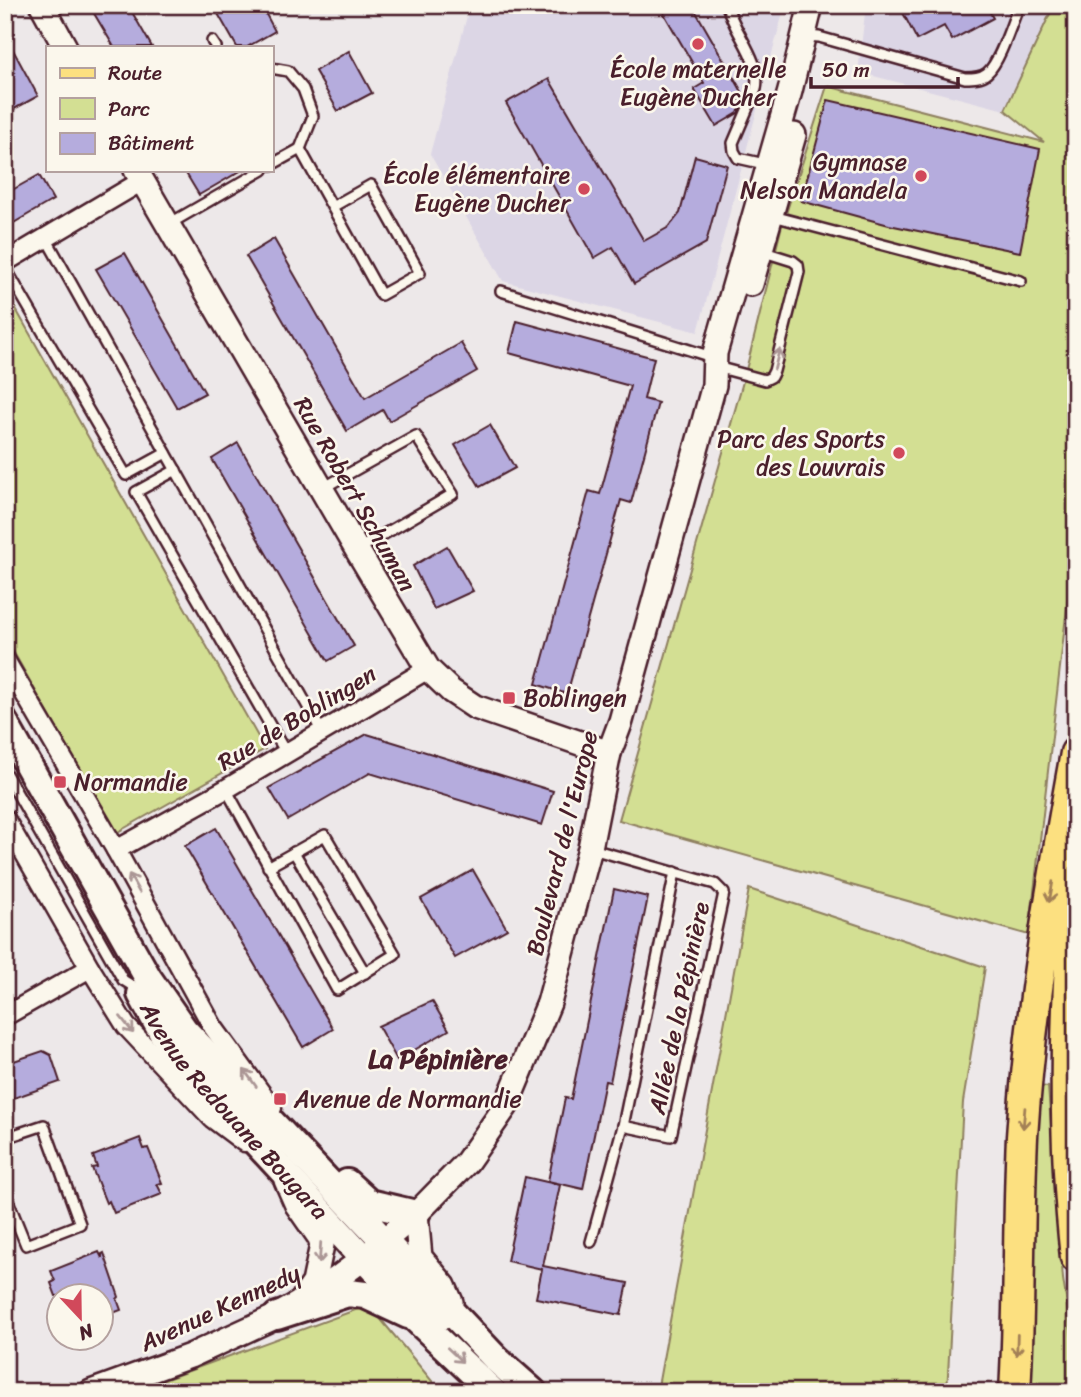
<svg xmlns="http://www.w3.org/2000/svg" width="1081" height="1397" font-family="Sriracha,sans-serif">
<rect width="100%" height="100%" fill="#ede8e9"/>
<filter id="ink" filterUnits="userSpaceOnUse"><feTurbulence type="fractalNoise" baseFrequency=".0143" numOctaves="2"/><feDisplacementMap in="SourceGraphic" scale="14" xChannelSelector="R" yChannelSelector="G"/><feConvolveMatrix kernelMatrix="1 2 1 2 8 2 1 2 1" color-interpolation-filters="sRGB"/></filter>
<g filter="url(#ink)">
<g fill="#dcd6e5">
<polygon points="470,5 785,5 698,332 503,281 430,154"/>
<polygon points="866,5 1054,5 1005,110 858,72"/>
</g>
<g fill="#d3df93" stroke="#8e7f5f" stroke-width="2">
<polygon points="1054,5 1076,5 1076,529 1029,935 619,820 744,378 781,229 827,86 1044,142 1005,110"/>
<polygon points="5,290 265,749 116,833 5,637"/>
<polygon points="749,889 985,967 963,1102 947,1392 657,1392"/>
<polygon points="1036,1086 1048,1087 1063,1279 1076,1363 1076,1392 1025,1392"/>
<polygon points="369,1305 441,1392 131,1392"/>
</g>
<g fill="#b5acdd" stroke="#4a1f2b" stroke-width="2">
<polygon points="89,5 128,5 152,47 114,47"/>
<polygon points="213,5 261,5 275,31 247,47 237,47"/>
<polygon points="659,5 692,5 745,97 737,102 740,108 738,113 716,126 694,89 704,83"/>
<polygon points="899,5 986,5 993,18 952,40 944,26 917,40"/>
<polygon points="5,35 38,96 5,114"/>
<polygon points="349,51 372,93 338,111 315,71"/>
<polygon points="549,79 644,241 669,227 680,213 695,156 727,165 706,243 634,284 613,247 594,258 506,103"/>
<polygon points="828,100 1040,149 1020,252 889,225 801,201"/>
<polygon points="184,170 242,170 199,195"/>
<polygon points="39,175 53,200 5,228 5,194"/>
<polygon points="274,239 365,398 461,343 477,371 389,421 383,410 347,431 246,256"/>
<polygon points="125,253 205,393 177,408 96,269"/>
<polygon points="517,321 654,358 644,399 658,403 631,503 621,500 567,694 536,684 589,491 600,494 630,386 509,353"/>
<polygon points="490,425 515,468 480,487 455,445"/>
<polygon points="238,443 354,646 328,661 212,459"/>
<polygon points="447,546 473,591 434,609 413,566"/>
<polygon points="367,734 553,791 542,825 370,773 288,820 269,788"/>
<polygon points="216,828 333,1029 303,1047 185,846"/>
<polygon points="473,870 507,929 455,958 421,899"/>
<polygon points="614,889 648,897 610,1082 605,1081 583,1189 548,1181 565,1098 571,1099"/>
<polygon points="432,1001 449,1030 397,1060 378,1026"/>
<polygon points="43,1051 51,1055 60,1082 5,1101 5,1064"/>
<polygon points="140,1138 144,1149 148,1148 162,1183 157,1184 162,1194 114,1213 109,1201 106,1203 92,1168 97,1167 93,1156"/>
<polygon points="525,1177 560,1185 543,1266 628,1283 621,1315 536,1298 542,1269 507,1261"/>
<polygon points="99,1252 102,1258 102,1254 104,1253 119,1297 117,1299 121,1310 102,1317 102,1296 56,1296 51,1283 55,1281 51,1271"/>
</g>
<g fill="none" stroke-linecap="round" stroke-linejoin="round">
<g stroke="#4a1f2b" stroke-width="14">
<g id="service">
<path d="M727,5C734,34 762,59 756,89L733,143L734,151L738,158L769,165"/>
<path d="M805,36L819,37L965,78C973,78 981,78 987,73C1000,62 1012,22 1019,5"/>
<polyline points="212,41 216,47"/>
<polyline points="271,68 288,71 303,89 313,116 300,149"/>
<polyline points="271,165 300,149 381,295 420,273 371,185 332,207"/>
<polyline points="773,216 1021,281"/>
<polyline points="169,224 263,170"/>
<polyline points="46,238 322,732"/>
<polyline points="5,267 126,475 166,453"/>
<polyline points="501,291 715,358 724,369 765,380 771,377 774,371 799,272 798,265 793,261 761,251"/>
<polyline points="176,470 136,492 286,753"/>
<polyline points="323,488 416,436 453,494 357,550"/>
<polyline points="5,706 14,722"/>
<polyline points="5,772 123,980 139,990"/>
<polyline points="226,789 337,990 395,954 325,835 268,867"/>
<polyline points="294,852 365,973"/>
<polyline points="623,1126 675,872"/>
<polyline points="5,1138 44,1125 80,1224 26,1245 5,1193"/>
<polyline points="591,1242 623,1126 671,1136 724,893 715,884 592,849"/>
</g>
</g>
<g stroke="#4a1f2b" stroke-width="23">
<g id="minor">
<polyline points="5,262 142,181"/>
<polyline points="5,660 116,850 213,1027 272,1108"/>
<polyline points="5,819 90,968 126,1026 212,1118 244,1142"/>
<polyline points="116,850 226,789 428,669"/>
<polyline points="5,1016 90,968"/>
</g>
</g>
<g stroke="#4a1f2b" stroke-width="28">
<g id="tertiary">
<polyline points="42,5 65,47"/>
<polyline points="136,170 357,550 428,669 451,691 475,707 609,753"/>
<polyline points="751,284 794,135"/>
<polyline points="286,1180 297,1205 320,1238 322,1245 314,1283 303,1299"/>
<polyline points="416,1214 420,1257 444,1286 451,1302"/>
<polyline points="379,1266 387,1270 441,1316 445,1317"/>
<polyline points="91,1392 190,1356 277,1316 320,1291 363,1259 419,1211 467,1162 506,1106 549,1003 590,848 609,753 621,721 714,385 715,353 790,91 811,5"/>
</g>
</g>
<g stroke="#4a1f2b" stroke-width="32">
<g id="secondary">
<polyline points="5,724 148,978 184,1030 497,1360 533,1392"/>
<path id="s1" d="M141,994L163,1034L189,1070L381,1277L416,1319L493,1392"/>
<polyline points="347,1183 369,1203 416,1214"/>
<polyline points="277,1316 348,1293 365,1295 408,1315"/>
</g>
</g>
<g stroke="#4a1f2b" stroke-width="35">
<g id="primary">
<path d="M1076,879C1065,1004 1062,1132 1076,1257"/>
<path d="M1015,1392C1020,1307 1018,1222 1022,1137C1030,1008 1053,880 1076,753"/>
</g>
</g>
<use href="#service" stroke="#fbf7ec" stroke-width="9"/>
<use href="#minor" stroke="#fbf7ec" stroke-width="18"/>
<use href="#tertiary" stroke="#fbf7ec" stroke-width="23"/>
<use href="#secondary" stroke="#fbf7ec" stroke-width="26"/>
<use href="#primary" stroke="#fce080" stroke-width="30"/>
</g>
<defs><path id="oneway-shaft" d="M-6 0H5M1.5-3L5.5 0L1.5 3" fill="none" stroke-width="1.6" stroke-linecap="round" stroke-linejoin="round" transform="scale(1.75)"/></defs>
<g stroke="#ab9695">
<use href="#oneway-shaft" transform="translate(777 359) rotate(-76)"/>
<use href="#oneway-shaft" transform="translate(134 883) rotate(-119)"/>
<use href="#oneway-shaft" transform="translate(127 1025) rotate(52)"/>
<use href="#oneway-shaft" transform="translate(250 1078) rotate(-126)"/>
<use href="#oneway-shaft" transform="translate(320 1253) rotate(94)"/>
<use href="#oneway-shaft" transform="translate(455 1355) rotate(43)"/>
</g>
<g stroke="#a38056">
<use href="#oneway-shaft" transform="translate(1051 892) rotate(100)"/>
<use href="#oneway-shaft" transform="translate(1024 1118) rotate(95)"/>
<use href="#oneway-shaft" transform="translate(1017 1345) rotate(92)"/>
</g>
</g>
<g fill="#d1495b" stroke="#fbf7ec" stroke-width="2.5">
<circle cx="698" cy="44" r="7"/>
<circle cx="921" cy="176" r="7"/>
<circle cx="584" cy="189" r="7"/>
<circle cx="899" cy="453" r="7"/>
<rect x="502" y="691" width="14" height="14" rx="3.5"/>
<rect x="53" y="775" width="14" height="14" rx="3.5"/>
<rect x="273" y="1092" width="14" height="14" rx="3.5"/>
</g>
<g text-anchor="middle" stroke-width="5" stroke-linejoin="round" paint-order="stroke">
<g font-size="24" fill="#4a1f2b" stroke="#fbf7ec" text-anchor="end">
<text x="698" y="77" text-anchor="middle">École maternelle<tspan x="698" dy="28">Eugène Ducher</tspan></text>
<text x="907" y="170">Gymnase<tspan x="907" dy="28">Nelson Mandela</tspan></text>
<text x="570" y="183">École élémentaire<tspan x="570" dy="28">Eugène Ducher</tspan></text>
<text x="885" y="447">Parc des Sports<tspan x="885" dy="28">des Louvrais</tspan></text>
<text x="523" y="706" text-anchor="start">Boblingen</text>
<text x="74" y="790" text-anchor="start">Normandie</text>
<text x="294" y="1107" text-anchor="start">Avenue de Normandie</text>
</g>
<g font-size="24" fill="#4a1f2b" stroke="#fbf7ec">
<text transform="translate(355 494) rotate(60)" y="8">Rue Robert Schuman</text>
<text transform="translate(297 718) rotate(-31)" y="8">Rue de Boblingen</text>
<text transform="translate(562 843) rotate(-76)" y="8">Boulevard de l'Europe</text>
<text transform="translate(679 1008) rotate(-78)" y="8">Allée de la Pépinière</text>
<text dy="8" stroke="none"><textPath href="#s1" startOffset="150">Avenue Redouane Bougara</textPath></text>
<text transform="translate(220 1308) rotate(-25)" y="8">Avenue Kennedy</text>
</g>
<g font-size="26" font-weight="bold" fill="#4a1f2b" stroke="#fbf7ec">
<text x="438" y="1068">La Pépinière</text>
</g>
</g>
<rect width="1081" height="1397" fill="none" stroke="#fbf7ec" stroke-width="28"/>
<rect x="14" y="14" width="1053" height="1369" fill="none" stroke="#4a1f2b" stroke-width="2.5" filter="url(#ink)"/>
<rect x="46" y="46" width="228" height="126" fill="#fbf7ec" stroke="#b4a19f" stroke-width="2"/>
<rect x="60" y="68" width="35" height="10" fill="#fce080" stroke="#b4a19f" stroke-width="2"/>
<text x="108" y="80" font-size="21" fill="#4a1f2b">Route</text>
<rect x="60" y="98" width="35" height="21" fill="#d3df93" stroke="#b4a19f" stroke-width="2"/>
<text x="108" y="116" font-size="21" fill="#4a1f2b">Parc</text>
<rect x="60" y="133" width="35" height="21" fill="#b5acdd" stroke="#b4a19f" stroke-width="2"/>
<text x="108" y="150" font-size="21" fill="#4a1f2b">Bâtiment</text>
<g transform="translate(80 1317) rotate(158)"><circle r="33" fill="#fbf7ec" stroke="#b4a19f" stroke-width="2"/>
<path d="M0-5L12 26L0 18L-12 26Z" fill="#d1495b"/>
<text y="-10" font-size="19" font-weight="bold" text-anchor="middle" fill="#4a1f2b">N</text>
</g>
<path d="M811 77v10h147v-10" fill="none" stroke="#4a1f2b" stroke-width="3.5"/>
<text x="822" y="77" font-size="21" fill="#4a1f2b" stroke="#fbf7ec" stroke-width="5" paint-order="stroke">50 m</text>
</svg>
